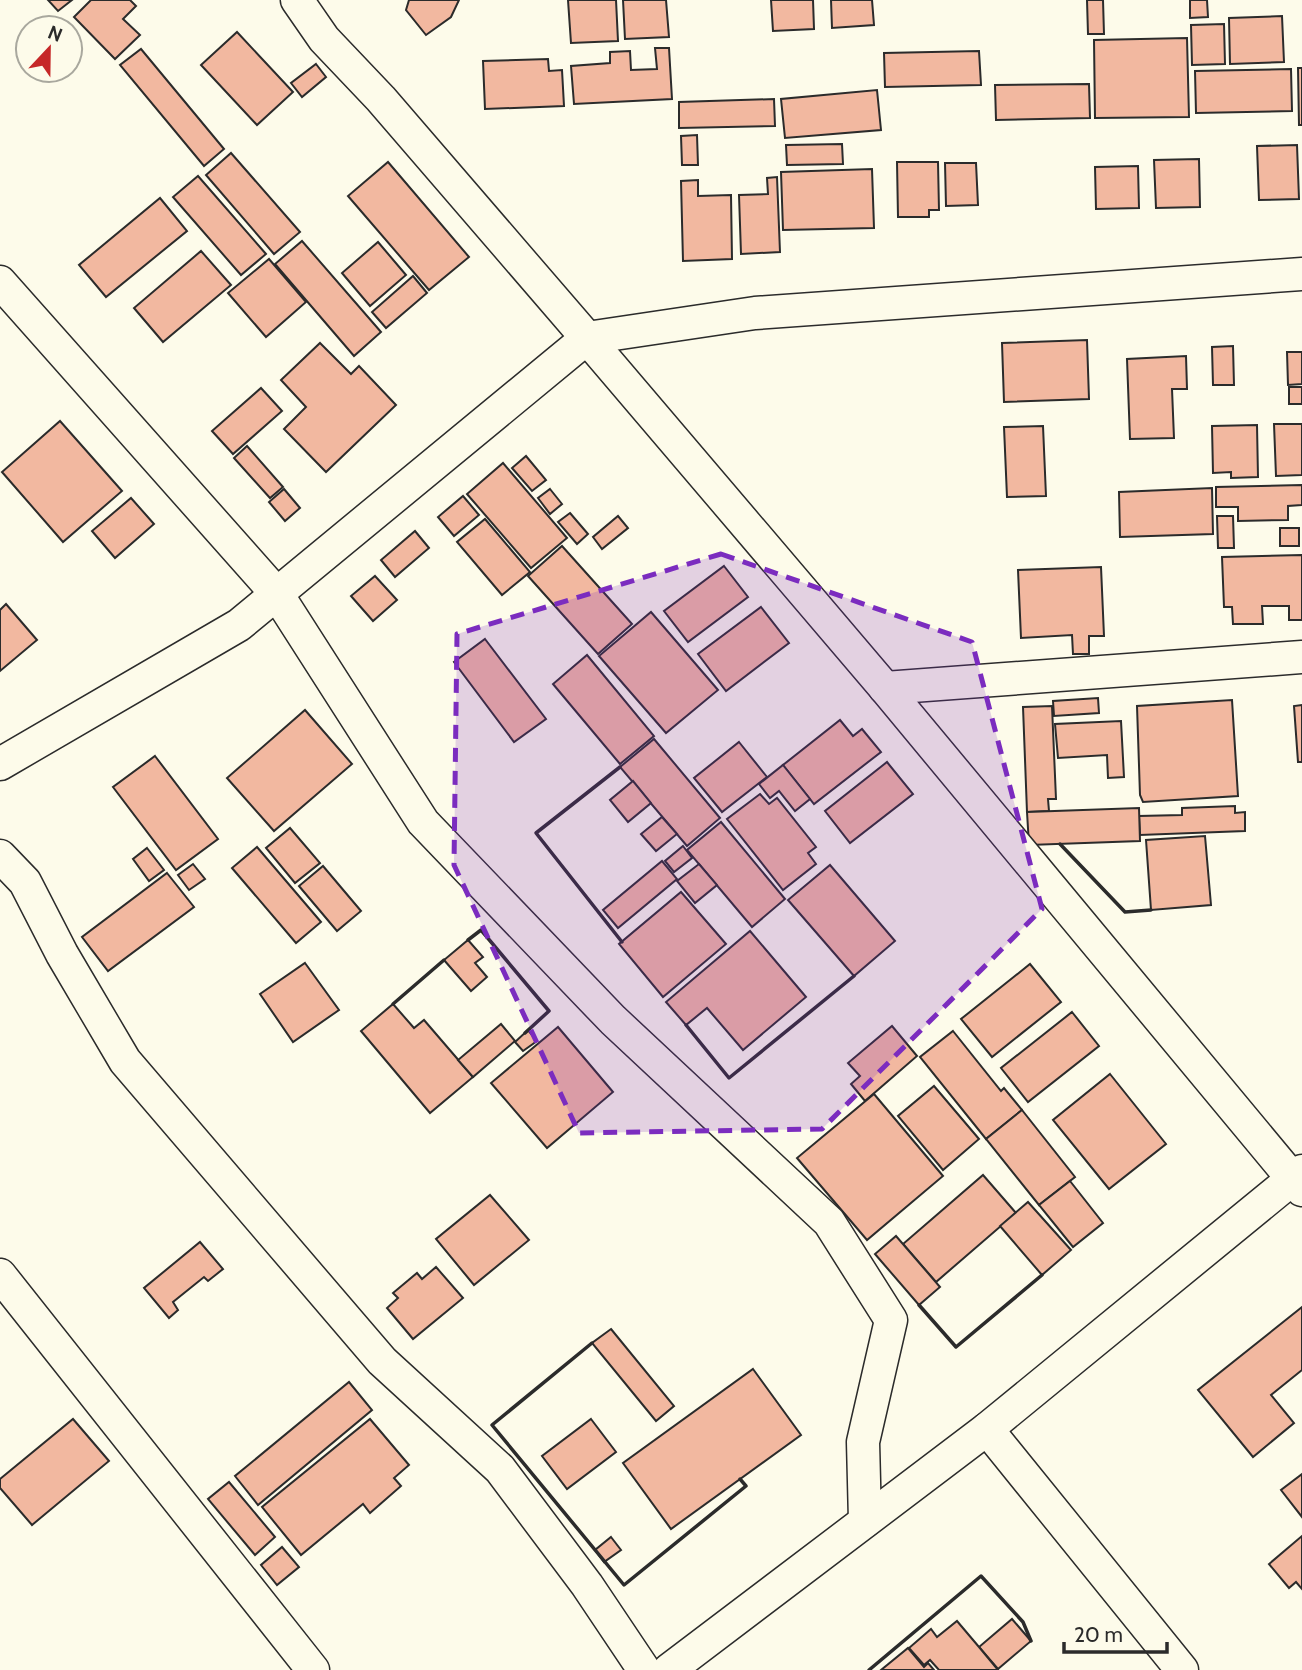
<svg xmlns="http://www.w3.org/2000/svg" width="1302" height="1670" font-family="Cabin,sans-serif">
<rect width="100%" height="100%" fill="#fdfbea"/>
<g fill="#f2b8a0" stroke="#2b2b2b" stroke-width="2">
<polygon points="48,0 72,0 58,11"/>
<polygon points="91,0 130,0 136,6 123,19 140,35 115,59 74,17"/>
<polygon points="409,0 459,0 451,17 426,35 406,10"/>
<polygon points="568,0 616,0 618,41 571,43"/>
<polygon points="623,0 666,0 669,37 625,39"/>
<polygon points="771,0 813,0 814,29 773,31"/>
<polygon points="831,0 872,0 874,25 832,28"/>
<polygon points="1087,0 1103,0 1104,34 1088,34"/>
<polygon points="1190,0 1207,0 1208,17 1190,18"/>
<polygon points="1282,16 1284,62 1230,64 1229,18"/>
<polygon points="1224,24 1225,64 1192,65 1191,25"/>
<polygon points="237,32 293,92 257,125 201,65"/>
<polygon points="1187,38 1189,117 1095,118 1094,40"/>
<polygon points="655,48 669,48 672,99 574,104 571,66 610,63 610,52 630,51 631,70 657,69"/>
<polygon points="141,49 224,149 204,166 120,65"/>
<polygon points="979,51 981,85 885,87 884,53"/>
<polygon points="548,59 549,71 562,70 564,106 485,109 483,61"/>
<polygon points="316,64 326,77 302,97 291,83"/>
<polygon points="1298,68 1302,68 1302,125 1299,125"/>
<polygon points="1291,69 1292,111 1196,113 1195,71"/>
<polygon points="1089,84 1090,118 996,120 995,85"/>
<polygon points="877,90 881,130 785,138 781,99"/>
<polygon points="774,99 775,126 679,128 679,102"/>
<polygon points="697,135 698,165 682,165 681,136"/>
<polygon points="842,144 843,164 787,165 786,145"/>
<polygon points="1297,145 1299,199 1259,200 1257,146"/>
<polygon points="231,153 300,232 274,254 206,175"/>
<polygon points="1199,159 1200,207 1156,208 1154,160"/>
<polygon points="388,162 469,257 429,290 348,196"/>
<polygon points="897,162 938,162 939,210 929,210 929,217 898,217"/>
<polygon points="945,163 976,163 978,205 946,206"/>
<polygon points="1138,166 1139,208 1096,209 1095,167"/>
<polygon points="872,169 874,228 783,230 781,172"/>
<polygon points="198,176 266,254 241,275 173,197"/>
<polygon points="777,177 780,252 741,254 739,195 768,194 767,178"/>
<polygon points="698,180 698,196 731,195 732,259 683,261 681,181"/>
<polygon points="160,198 187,231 106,297 79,265"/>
<polygon points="302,241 381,332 354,356 275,264"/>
<polygon points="378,242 406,275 370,306 342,273"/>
<polygon points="201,251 231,285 163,342 134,308"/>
<polygon points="269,259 306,302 266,337 228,293"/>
<polygon points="413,276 427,293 386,328 372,312"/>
<polygon points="1087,340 1089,399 1004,402 1002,343"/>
<polygon points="320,343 351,374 359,366 396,405 326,472 284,429 306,407 281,380"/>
<polygon points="1233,346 1234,385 1213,385 1212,347"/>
<polygon points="1287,352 1302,352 1302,384 1288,385"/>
<polygon points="1186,356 1187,389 1172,389 1174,438 1130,439 1127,359"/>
<rect x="1289" y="387" width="13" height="17"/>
<polygon points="261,388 282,411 233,454 212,431"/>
<polygon points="60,421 122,491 63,542 2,472"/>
<polygon points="1274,424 1302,424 1302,475 1276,476"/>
<polygon points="1257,425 1258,477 1231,478 1231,472 1213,473 1212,426"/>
<polygon points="1043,426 1046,496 1007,497 1004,427"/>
<polygon points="247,446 283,487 270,498 234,458"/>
<polygon points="526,456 546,480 532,491 512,468"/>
<polygon points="503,463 567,538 531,568 467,494"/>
<polygon points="1302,485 1302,505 1288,506 1288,520 1238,521 1238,507 1216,507 1216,487"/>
<polygon points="1212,488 1213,534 1120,537 1119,492"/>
<polygon points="284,489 300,508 285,521 269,502"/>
<polygon points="550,489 562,504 550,514 538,498"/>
<polygon points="463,496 479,515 454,536 438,517"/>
<polygon points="131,498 154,524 115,558 92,531"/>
<polygon points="570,513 588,534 577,544 558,522"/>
<polygon points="618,516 628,528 602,549 593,537"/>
<polygon points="1217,516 1233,516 1234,548 1218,548"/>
<polygon points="485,519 530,572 502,595 457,542"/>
<rect x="1280" y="528" width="19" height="18"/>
<polygon points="415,531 429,548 395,577 381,560"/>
<polygon points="562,546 632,624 598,654 528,576"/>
<polygon points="1302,555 1302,620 1289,620 1289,606 1262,606 1263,624 1233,624 1232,607 1224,607 1222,557"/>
<polygon points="724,566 748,597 688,642 664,611"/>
<polygon points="1101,567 1104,636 1089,636 1089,654 1073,654 1072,635 1021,638 1018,570"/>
<polygon points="375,576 397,600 373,621 351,596"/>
<polygon points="6,604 37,640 0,671 0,610"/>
<polygon points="761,607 789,643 726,691 698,654"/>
<polygon points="651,612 718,690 666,733 599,656"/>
<polygon points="485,639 546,719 514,742 454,662"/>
<polygon points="587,655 654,736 620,764 553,684"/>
<polygon points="1098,698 1099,713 1054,716 1053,701"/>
<polygon points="1232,700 1238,796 1143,802 1140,795 1137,706"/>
<polygon points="1302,705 1302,762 1298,762 1294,706"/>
<polygon points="1052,706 1056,799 1048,799 1049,811 1027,812 1023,707"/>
<polygon points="305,710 352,764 274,831 227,778"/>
<polygon points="840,720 853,736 862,729 881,752 814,804 783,765"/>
<polygon points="1121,721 1124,777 1108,778 1107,755 1058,758 1055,724"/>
<polygon points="654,739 720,818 687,846 620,767"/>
<polygon points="739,742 767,777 722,812 694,778"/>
<polygon points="155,756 218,839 176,870 113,787"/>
<polygon points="887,762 913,794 850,843 825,811"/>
<polygon points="783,765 810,799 795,811 779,791 770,798 759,784"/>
<polygon points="633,781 651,803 628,822 610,800"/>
<polygon points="760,794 769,804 777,798 816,847 808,853 816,864 783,890 727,819"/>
<polygon points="1235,806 1235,813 1245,812 1245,831 1140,835 1139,816 1182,815 1182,808"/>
<polygon points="1139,808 1140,841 1029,845 1027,812"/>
<polygon points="662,817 677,834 656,851 641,834"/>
<polygon points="721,822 785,899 752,927 687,850"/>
<polygon points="290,828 320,863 295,883 266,848"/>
<polygon points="1205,836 1211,905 1151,910 1146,840"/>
<polygon points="683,846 692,858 674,872 665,861"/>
<polygon points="257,847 321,922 296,943 232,868"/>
<polygon points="147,848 164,870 149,881 133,859"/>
<polygon points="662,861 677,879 618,928 603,910"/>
<polygon points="193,864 205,879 189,890 178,875"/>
<polygon points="699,864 717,885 695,903 677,881"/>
<polygon points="830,865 895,941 854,976 788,900"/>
<polygon points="323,866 361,911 337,931 299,886"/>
<polygon points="167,873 194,907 108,971 82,937"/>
<polygon points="681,892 726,944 663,997 619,944"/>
<polygon points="750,931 806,997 743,1050 707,1008 686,1025 666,1002"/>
<polygon points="468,940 483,957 475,963 487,977 471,991 444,960"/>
<polygon points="305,963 339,1010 293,1042 260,994"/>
<polygon points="1030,964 1061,1002 992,1057 961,1019"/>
<polygon points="393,1004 414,1028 424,1020 473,1077 430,1113 361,1031"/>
<polygon points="1072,1012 1099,1046 1028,1102 1001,1068"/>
<polygon points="501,1024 515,1041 473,1077 458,1060"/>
<polygon points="892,1026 917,1056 865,1101 851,1084 860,1076 848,1063"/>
<polygon points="558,1027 613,1092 547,1148 491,1083"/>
<polygon points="528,1030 537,1041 523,1051 515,1042"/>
<polygon points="953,1031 1001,1091 1004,1088 1022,1110 986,1139 920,1057"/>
<polygon points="1110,1074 1166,1144 1109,1189 1053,1120"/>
<polygon points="934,1086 979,1139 943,1170 898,1116"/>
<polygon points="874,1094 943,1176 867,1240 797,1158"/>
<polygon points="1022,1110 1075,1177 1039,1205 986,1139"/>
<polygon points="983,1175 1016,1213 936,1282 903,1244"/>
<polygon points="1070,1181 1103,1223 1073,1247 1039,1205"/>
<polygon points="490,1195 529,1240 474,1285 436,1239"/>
<polygon points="1028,1202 1071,1250 1042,1275 1000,1226"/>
<polygon points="896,1236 940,1287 919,1305 875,1254"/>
<polygon points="200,1242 223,1269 208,1281 204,1277 173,1302 178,1310 169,1318 144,1288"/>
<polygon points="436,1267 463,1298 413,1339 387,1308 398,1298 393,1293 417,1273 422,1279"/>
<polygon points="1302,1307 1302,1370 1271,1395 1294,1423 1253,1457 1198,1390"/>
<polygon points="611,1329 674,1406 656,1421 592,1343"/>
<polygon points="753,1369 801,1435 671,1529 623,1463"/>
<polygon points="349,1382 372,1410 258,1505 235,1476"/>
<polygon points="73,1419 109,1461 32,1525 0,1488 0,1479"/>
<polygon points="370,1419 409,1465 394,1478 401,1486 370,1513 363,1504 301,1555 262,1507"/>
<polygon points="591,1419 616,1452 567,1489 542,1456"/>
<polygon points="1302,1474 1302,1517 1281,1490"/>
<polygon points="229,1482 275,1537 255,1555 208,1499"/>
<polygon points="1302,1536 1302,1589 1296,1582 1289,1588 1269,1564"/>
<polygon points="611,1537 621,1550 604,1562 595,1550"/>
<polygon points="282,1547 299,1567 277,1585 261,1565"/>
<polygon points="1012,1619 1031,1641 998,1669 979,1647"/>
<polygon points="957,1621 979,1647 998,1670 939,1670 930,1660 924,1665 909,1648 931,1629 937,1637"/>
<polygon points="908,1648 924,1667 928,1663 934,1670 881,1670"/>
</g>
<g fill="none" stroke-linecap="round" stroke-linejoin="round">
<g stroke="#2b2b2b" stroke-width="35">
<g id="street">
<polyline points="297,0 324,39 381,99 587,338 885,688 1302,1190"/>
<polyline points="0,282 277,594 423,822 613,1020 829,1222 891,1320 863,1442 865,1521"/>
<polyline points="885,688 1302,657"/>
<polyline points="0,764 239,625 587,338 755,313 1302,274"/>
<polyline points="0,856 25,882 62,954 125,1061 382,1361 500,1469 587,1585 644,1670"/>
<polyline points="0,1275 313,1670"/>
<polyline points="987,1429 1182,1670"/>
<polyline points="669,1670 987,1429 1302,1171"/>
</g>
</g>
<use href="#street" stroke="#fdfbea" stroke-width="32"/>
<g stroke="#2b2b2b" stroke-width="3.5">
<polyline points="620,767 536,833 622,942"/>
<polyline points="1060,844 1125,912 1151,910"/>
<polyline points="468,940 481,930 549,1011 525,1033"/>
<polyline points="393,1004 444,960"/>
<polyline points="686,1025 729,1078 854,976"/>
<polyline points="919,1305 956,1347 1042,1275"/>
<polyline points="592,1343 492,1425 624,1585 746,1486 740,1479"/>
<polyline points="869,1670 981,1576 1023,1622 1031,1641"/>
</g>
</g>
<path fill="#7b2cbf" fill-opacity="0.2" stroke="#7b2cbf" stroke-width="5" stroke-dasharray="14 9" stroke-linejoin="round" d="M721,554L972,642L1042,909L822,1129L579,1133L454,865L457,634Z"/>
<g transform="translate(49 49) rotate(22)"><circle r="33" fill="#fdfbea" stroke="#a9a89e" stroke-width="2"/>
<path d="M0-5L12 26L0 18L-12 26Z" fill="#c62828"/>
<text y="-10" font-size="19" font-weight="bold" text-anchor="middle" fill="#2b2b2b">N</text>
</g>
<path d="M1064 1642v10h103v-10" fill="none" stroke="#2b2b2b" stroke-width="3.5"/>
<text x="1074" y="1642" font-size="21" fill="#2b2b2b" stroke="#fdfbea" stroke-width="5" paint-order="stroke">20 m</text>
</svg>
